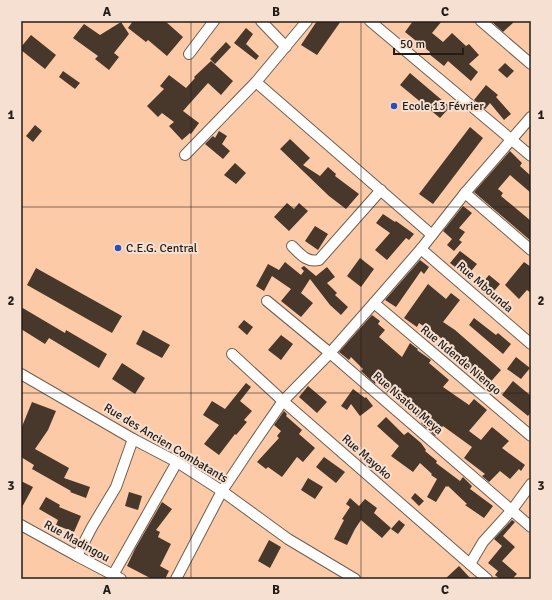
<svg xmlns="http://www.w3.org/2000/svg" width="552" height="600" font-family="Signika,sans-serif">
<rect width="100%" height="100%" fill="#f5e0d1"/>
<rect fill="#fccaa7" x="21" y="21" width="510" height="558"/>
<g fill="#48372b">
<polygon points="133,21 165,21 183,37 167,56 148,40 146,42 128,28"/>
<polygon points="317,21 341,21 317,55 301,45"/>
<polygon points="413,21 442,21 432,33 443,42 452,33 466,46 469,44 479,55 469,64 478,72 471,81 448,61 444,66 429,54 430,52 405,32"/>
<polygon points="491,21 515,21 503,32"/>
<polygon points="121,22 129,34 114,53 119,57 109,70 95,59 98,56 73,38 84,24 100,35"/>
<polygon points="246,28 253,34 246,44 259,56 256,60 234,43"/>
<polygon points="31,35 56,55 45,69 21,50 21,47"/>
<polygon points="226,42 231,47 215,64 210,59"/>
<polygon points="211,61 233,81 221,95 208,83 183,111 199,123 191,134 190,133 182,140 169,126 174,122 162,113 158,117 147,106 164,89 160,86 169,75 186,88 195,78 194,77"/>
<polygon points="505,63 514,71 507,78 498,70"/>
<polygon points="63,71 80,83 75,89 59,77"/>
<polygon points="410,73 450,107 440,118 400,85"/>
<polygon points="486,85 498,95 496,97 511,114 504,120 490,103 485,109 474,100"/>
<polygon points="35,125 42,131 33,142 26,136"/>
<polygon points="470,127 483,138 433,204 419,194"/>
<polygon points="219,131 227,136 222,144 230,151 223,159 205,144 213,136 215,138"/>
<polygon points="290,139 310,158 303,165 320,176 328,167 336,174 335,176 359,194 346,209 329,196 280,149"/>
<polygon points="510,151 522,163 520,166 531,176 531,193 510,175 498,189 503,193 501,196 531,221 531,241 474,192"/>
<polygon points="235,163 246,173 236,184 224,175"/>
<polygon points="287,203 294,209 299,203 308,211 289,231 274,217"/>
<polygon points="463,206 472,213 459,228 465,232 459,240 462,242 454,251 447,245 452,239 443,231"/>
<polygon points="383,214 395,222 396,221 414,234 409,240 406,238 387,260 375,250 390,233 376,223"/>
<polygon points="315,226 328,234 318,250 305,241"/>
<polygon points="460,251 477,264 467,276 450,263"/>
<polygon points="360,258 374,269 361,287 347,276"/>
<polygon points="420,260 429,267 424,274 421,271 396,307 385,300"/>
<polygon points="285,262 301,275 304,271 301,268 304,266 316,276 327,267 335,277 327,283 337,293 335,295 348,307 341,315 330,305 310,279 301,293 313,303 301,317 281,301 291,289 272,276 264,291 256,286 268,264 279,270"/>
<polygon points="524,262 531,267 531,293 527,290 519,299 505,285"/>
<polygon points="36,268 122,316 112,333 27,285"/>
<polygon points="489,275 500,284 489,297 478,288"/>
<polygon points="428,284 446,299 451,293 460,300 443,322 455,330 501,370 487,386 471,371 446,351 451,345 419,323 417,327 404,318"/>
<polygon points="21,307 65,333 66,330 107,354 99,368 49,338 45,344 21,329"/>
<polygon points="372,315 380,321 378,324 385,330 379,337 402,357 410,343 415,347 418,349 417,350 431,360 429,363 449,380 443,387 469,405 474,399 487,410 469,431 481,440 492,427 509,441 502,448 525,465 521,471 519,469 510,479 500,471 489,482 482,476 485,474 464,458 472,447 443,426 435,436 421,423 423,422 399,403 399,402 376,382 375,384 361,371 363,369 351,357 349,360 339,352"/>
<polygon points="474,318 496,335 498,333 511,344 503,354 469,325"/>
<polygon points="244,320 253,327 247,335 238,327"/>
<polygon points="143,330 170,345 162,358 136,344"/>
<polygon points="281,335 293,344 281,360 268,350"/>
<polygon points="516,357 530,368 521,379 507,369"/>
<polygon points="122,363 145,378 135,394 112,379"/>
<polygon points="513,381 531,396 531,412 528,416 502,395"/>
<polygon points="246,383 251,387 240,401 252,411 244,420 247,422 236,435 235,434 219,455 204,444 219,425 203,415 212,401 225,409"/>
<polygon points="308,386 327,402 317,413 299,397"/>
<polygon points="353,389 365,398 366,397 373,406 360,416 351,404 347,410 341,406"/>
<polygon points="32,402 56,411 48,430 35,449 69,468 64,478 90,487 86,498 70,492 71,491 32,469 34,465 21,457 21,429"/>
<polygon points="284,411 287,414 286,416 302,430 299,434 315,448 303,462 297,457 282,477 268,467 266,469 257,462 279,438 277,436 281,431 274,425"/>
<polygon points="386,417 404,435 408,432 421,443 426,450 425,451 437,461 436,463 460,481 463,477 472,486 470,489 493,506 484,518 465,505 467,504 448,486 447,487 446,486 436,502 427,497 437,479 431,475 432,474 420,463 413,472 391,456 399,446 377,426"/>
<polygon points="324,457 345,472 336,483 316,467"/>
<polygon points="308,478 323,487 315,499 301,490"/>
<polygon points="21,481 33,487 21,509"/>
<polygon points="129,492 142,496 138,510 125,506"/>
<polygon points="415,493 424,501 419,506 411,498"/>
<polygon points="46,497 60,505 59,507 81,516 74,532 56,525 58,520 39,509"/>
<polygon points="350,498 359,506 365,499 377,508 374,513 391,528 382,538 361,520 355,529 347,545 334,539 344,520 342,519 350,507 346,504"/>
<polygon points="162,502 172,509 156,530 160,532 158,537 171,544 160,566 169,571 165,579 152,579 127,566 135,549"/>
<polygon points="399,520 405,525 398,534 391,529"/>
<polygon points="512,520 515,522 503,536 515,547 502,561 517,574 512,579 500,579 495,575 498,571 488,563 502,546 494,539"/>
<polygon points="269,540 281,547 270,568 258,561"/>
<polygon points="459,566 471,579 445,579"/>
</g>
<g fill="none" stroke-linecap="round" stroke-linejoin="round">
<g stroke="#705e51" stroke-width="12">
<g id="minor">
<polyline points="261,21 286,47"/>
<polyline points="370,21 531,156"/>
<polyline points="481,21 531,64"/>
<polyline points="189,54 214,21"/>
<polyline points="256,82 432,235"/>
<polyline points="185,155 256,82 307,21"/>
<polyline points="465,193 531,250"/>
<path d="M292,246C300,254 307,263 319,260L381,190"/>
<polyline points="421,249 531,344"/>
<polyline points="267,301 330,353 531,527"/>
<polyline points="374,303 531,436"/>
<polyline points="232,354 283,401 487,579"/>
<polyline points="21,374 133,439 177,462 222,491 288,539 355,579"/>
<polyline points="21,525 77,556 121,579"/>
<polyline points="77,556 92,527 116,487 133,439"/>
<polyline points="470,564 483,542 512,510 531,484"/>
<polyline points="113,575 177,462"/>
<polyline points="176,579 222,491 252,446 283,401 330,353 374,303 421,249 465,193 531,117"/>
</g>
</g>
<use href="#minor" stroke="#fff" stroke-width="10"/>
</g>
<path fill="none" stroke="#241c17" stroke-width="1" stroke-opacity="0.55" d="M191,21V579M361,21V579M21,207H531M21,393H531"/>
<g fill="#2c4dbd" stroke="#f5e0d1" stroke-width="1.5">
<circle cx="394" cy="106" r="4"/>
<circle cx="118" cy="248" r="4"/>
</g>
<g text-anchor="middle" stroke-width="4" stroke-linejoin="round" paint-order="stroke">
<g font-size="12" fill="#241c17" stroke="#f5e0d1" text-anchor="start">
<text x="402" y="110">Ecole 13 Février</text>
<text x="126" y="252">C.E.G. Central</text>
</g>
<g font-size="12" fill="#241c17" stroke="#f5e0d1">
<text transform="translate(485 287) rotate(41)" y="4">Rue Mbounda</text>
<text transform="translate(461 360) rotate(40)" y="4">Rue Ndende Niengo</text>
<text transform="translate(408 403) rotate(41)" y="4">Rue Nsatou Meya</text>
<text transform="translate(166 443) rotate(31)" y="4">Rue des Ancien Combatants</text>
<text transform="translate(367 457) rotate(41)" y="4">Rue Mayoko</text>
<text transform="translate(77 541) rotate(29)" y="4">Rue Madingou</text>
</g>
</g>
<rect width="552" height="600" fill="none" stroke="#f5e0d1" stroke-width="44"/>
<path d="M394 48v6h69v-6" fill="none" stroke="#241c17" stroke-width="2"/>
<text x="400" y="48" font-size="12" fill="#241c17" stroke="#f5e0d1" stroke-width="3" paint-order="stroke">50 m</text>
<rect x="22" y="22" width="508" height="556" fill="none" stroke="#241c17" stroke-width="1.5"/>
<g font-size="13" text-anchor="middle" font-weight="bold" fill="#241c17">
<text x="107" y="16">A</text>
<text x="276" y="16">B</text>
<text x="445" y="16">C</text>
<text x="11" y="119">1</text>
<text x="541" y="119">1</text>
<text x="11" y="305">2</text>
<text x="541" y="305">2</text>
<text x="11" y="490">3</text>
<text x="541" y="490">3</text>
<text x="107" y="594">A</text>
<text x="276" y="594">B</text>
<text x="445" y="594">C</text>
</g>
</svg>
